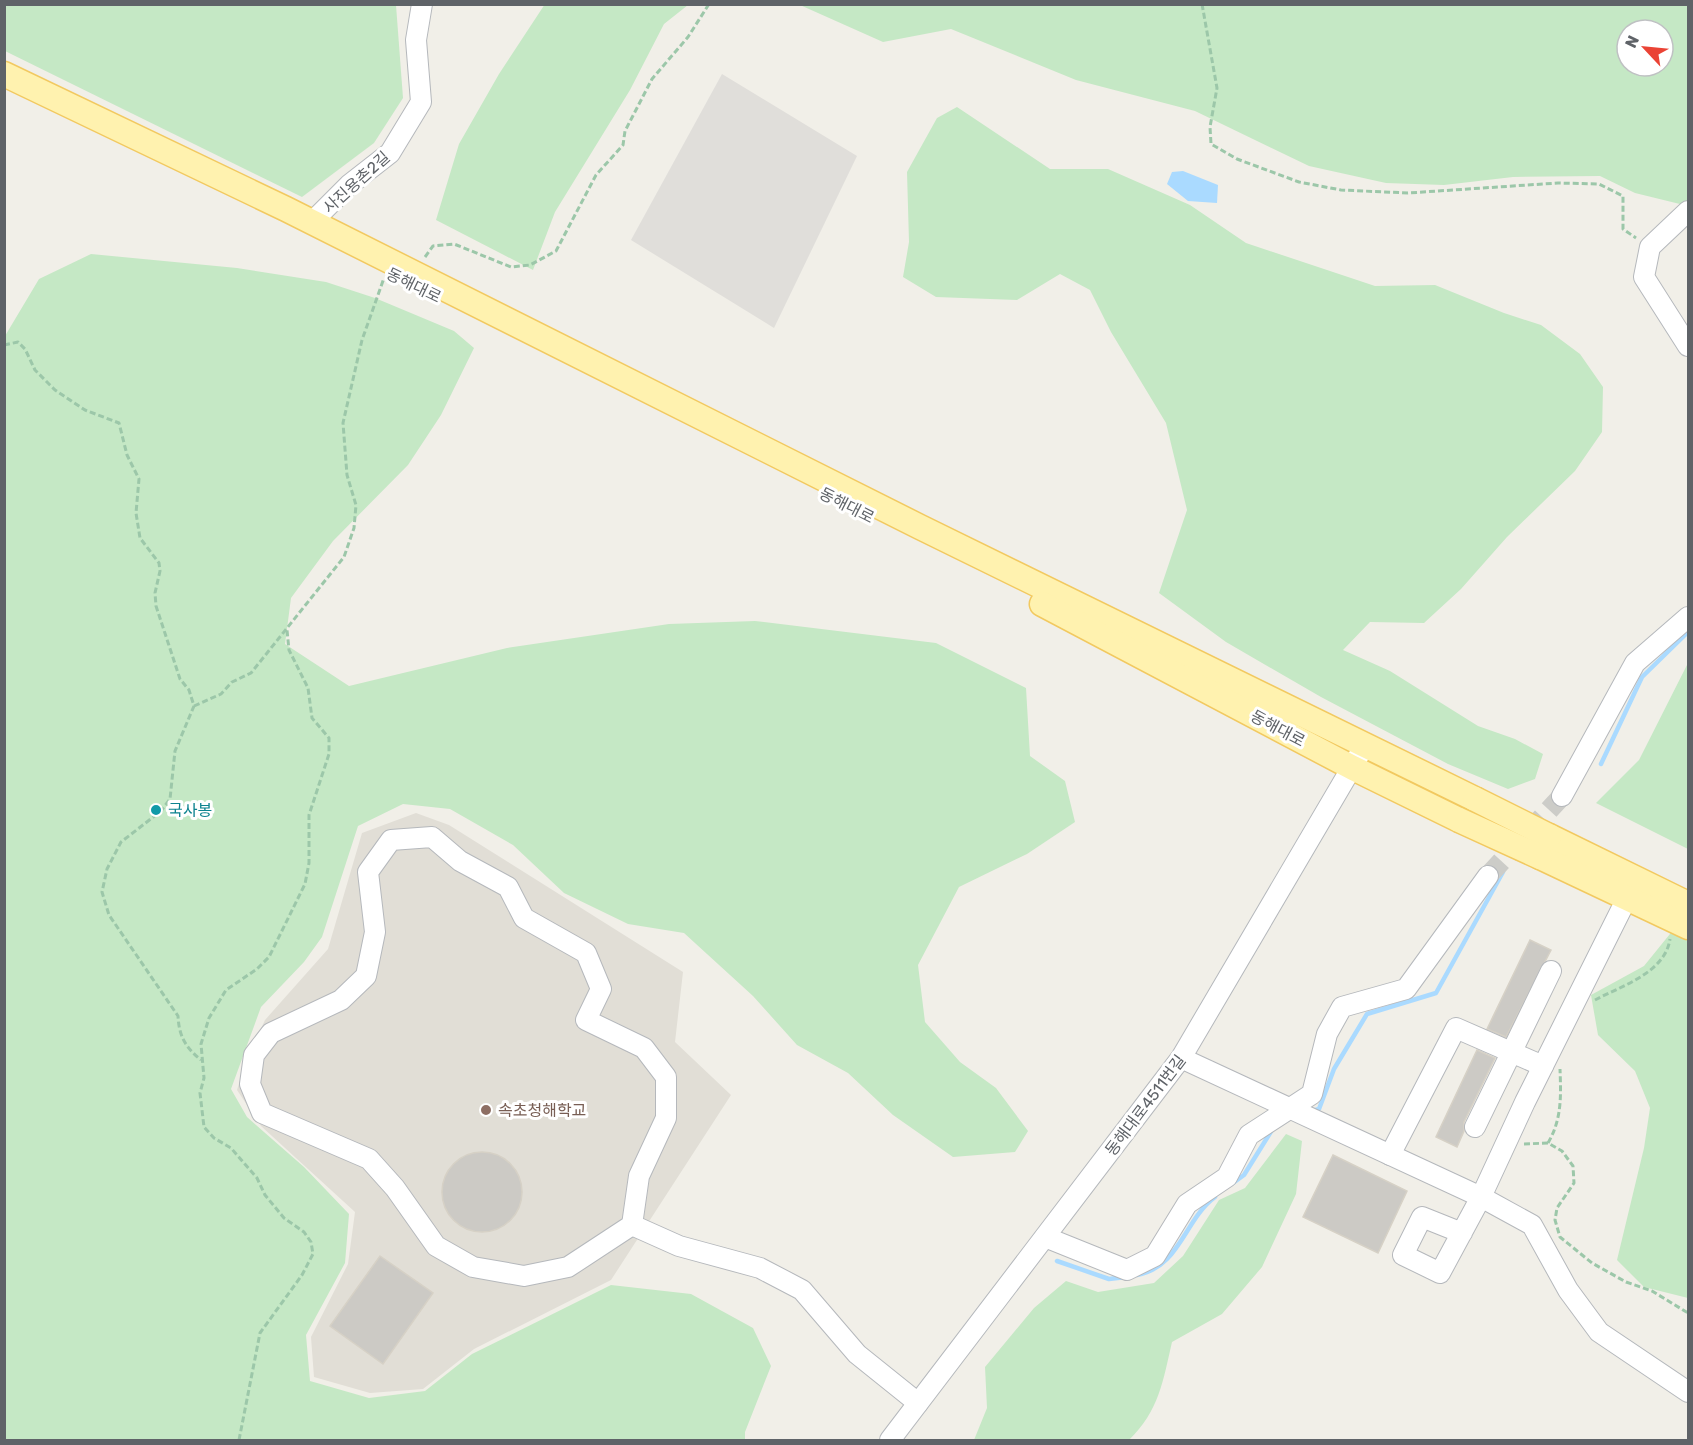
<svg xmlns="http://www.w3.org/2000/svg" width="1693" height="1445" font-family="Rubik,'Noto Sans KR',sans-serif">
<rect width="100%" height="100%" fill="#f1efe8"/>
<polygon fill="#e0deda" points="722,74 857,156 774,328 631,240"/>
<polygon fill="#e1ded6" points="416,813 449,825 683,972 675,1042 731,1095 611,1280 474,1349 423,1389 370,1393 314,1377 311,1337 348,1264 355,1212 261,1126 237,1090 245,1064 265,1020 328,949 362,833"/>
<g fill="#c5e8c5" fill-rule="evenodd">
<polygon points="545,4 688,5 664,24 630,90 555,212 533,270 436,220 459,144 499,74"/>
<polygon points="4,5 396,5 403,98 374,143 302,197 5,51"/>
<path d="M800,5H1688V206L1635,193L1600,176L1513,177L1444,185L1386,183L1309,166L1195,111L1076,80L951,29L883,42ZM1627,30H1663V66H1627Z"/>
<polygon points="957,107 1050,169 1108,169 1190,205 1246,243 1375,286 1435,285 1504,313 1541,325 1580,354 1603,387 1602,432 1575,471 1507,537 1461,589 1424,623 1370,622 1343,650 1390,671 1478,726 1515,739 1543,754 1535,779 1508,789 1448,764 1321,697 1226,642 1159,593 1187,510 1166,423 1111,332 1090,290 1060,274 1017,300 936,297 903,277 909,242 907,172 937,118"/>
<polygon points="91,254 237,268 326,282 375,298 454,331 474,348 441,415 408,465 333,541 291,598 285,644 349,686 507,648 669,624 755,621 936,643 1026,688 1030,756 1065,781 1075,822 1027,854 959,887 918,965 925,1022 960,1062 996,1088 1028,1131 1015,1152 953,1157 893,1115 848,1073 797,1045 753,996 684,933 628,924 564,893 513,845 450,809 403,804 358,826 322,937 304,962 261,1007 231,1089 247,1117 304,1167 349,1214 345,1263 306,1335 310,1381 369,1398 425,1391 472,1354 611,1285 691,1294 753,1328 771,1366 745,1432 745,1440 5,1440 5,336 39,279"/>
<polygon points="1688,663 1688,849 1596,803 1639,760"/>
<polygon points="1674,929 1688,936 1688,1298 1644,1287 1617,1260 1644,1148 1650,1108 1635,1071 1598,1035 1591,995 1644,966"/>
<path d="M1286,1134L1302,1141L1296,1194L1262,1267L1222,1314L1172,1342C1163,1381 1159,1411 1129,1440H974L987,1408L985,1367L1034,1308L1066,1281L1098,1292L1154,1283L1183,1256L1219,1200L1245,1188Z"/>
</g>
<polygon fill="#aadaff" points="1183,171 1218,185 1217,203 1188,201 1167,184 1172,172"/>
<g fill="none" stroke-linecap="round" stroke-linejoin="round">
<g stroke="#aadaff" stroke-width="4.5">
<polyline points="1601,764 1642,677 1688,632"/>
<polyline points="1312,1111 1319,1109 1334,1069 1367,1014 1436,993 1503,872"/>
<polyline points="1233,1183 1244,1175 1272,1130"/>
<polyline points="1057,1261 1109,1279 1126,1277"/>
<path d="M1137,1275C1180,1267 1184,1220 1215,1197"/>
</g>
</g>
<g fill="#cccac5" stroke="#d6d1c6" stroke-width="1.5">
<polygon points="1530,940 1551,950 1506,1037 1487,1029"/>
<polygon points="1477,1050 1495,1058 1464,1122 1464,1131 1457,1147 1436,1137"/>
<circle cx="482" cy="1192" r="40"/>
<polygon points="1333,1155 1407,1191 1378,1253 1303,1217"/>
<polygon points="380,1256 433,1293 383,1364 330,1326"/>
</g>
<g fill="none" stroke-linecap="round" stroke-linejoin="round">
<polyline stroke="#ccccc8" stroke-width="20" stroke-dasharray="20 10" stroke-linecap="butt" points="1488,876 1562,796"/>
<g stroke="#b5b8bc" stroke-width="22">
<g id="minor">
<polyline points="1688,211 1650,247 1644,277 1688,346"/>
<polyline points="312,222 349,185 390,153 421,102 416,40 422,4"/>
<polyline points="1562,796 1635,663 1688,617"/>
<polygon points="432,837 460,861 508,887 524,918 586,953 601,989 586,1020 644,1048 666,1077 666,1118 639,1176 632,1225 568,1267 524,1276 473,1267 436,1246 395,1188 369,1159 262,1113 250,1084 254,1055 271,1033 341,1000 366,976 375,932 368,872 391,840"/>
<polyline points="1181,1058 1481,1197 1532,1225 1568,1290 1599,1332 1688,1392"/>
<polyline points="1475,1127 1551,971"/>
<polyline points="1390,1155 1456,1028 1543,1066"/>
<polyline points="632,1225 679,1246 760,1268 802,1290 857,1354 918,1403"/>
<polyline points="1462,1233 1422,1217 1403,1255 1440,1273 1481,1197 1525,1102 1627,898"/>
<polyline points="1045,1237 1127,1270 1155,1256 1187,1204 1227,1177 1249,1135 1312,1094 1327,1034 1342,1007 1406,989 1488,876"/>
<polyline points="890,1440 1181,1058 1365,745"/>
</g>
</g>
<g stroke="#f2c960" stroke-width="27">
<g id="major">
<polyline points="4,74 286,209 920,527 1475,799"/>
<polyline points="1042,604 1353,768 1459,820"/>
<polyline points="1549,836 1688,904"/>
<polyline points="1540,857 1688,927"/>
</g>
</g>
<g stroke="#9cc7a9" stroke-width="3" stroke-dasharray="6 3" stroke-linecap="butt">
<polyline points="1202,4 1217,88 1210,127 1211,144 1237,159 1299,182 1341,190 1408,193 1558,183 1599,184 1623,196 1623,229 1636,238"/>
<polyline points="425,257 433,246 454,244 511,267 530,265 556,251 596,175 623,145 625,131 652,79 688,37 709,4"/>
<path d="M4,345L18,342L25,349L35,370L55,390L85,410L119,423L127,455L139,479L136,513L140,538L159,563L160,571L155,593L156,606L180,679L189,690L194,706L175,751L170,799L161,811L121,842L107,869L102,892L109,915L178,1016C179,1036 185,1047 201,1060"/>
<polyline points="194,706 221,694 232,682 251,673 344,557 354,528 356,505 347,475 343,423 362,340 384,278"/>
<path d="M1595,1000C1621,986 1665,973 1670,939"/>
<path d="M1548,1143C1562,1119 1561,1096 1560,1069"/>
<polyline points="1524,1144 1548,1143 1562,1151 1573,1166 1574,1183 1557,1208 1555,1220 1560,1237 1592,1263 1626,1282 1652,1291 1688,1313"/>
<polyline points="239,1440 260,1333 302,1275 313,1254 311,1242 304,1232 284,1218 265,1195 257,1178 231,1148 214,1138 204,1127 200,1093 204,1078 201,1044 209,1018 226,990 257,969 269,957 305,884 309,863 309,815 329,754 329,738 312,718 308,688 289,650 287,630"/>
</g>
<use href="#minor" stroke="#fff" stroke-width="20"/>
<use href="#major" stroke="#fff2af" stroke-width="24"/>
<g stroke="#f2c960" stroke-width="27" stroke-linecap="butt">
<g id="major-bridge">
<polyline points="1475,799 1549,836"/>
<polyline points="1459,820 1540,857"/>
</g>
</g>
<use href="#major-bridge" stroke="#fff2af" stroke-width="24"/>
</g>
<circle fill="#0f9aa8" stroke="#fff" stroke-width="2" cx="156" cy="810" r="6"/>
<circle fill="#8d6e63" stroke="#fff" stroke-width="2" cx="486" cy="1110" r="6"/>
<g text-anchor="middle" stroke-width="6" stroke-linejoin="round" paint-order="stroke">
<g font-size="16" fill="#5f6368" stroke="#fff">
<text transform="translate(356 182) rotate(-42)" y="6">사진용촌2길</text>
<text transform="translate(414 285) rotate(26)" y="6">동해대로</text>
<text transform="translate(847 505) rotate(27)" y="6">동해대로</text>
<text transform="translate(1278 728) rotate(28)" y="6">동해대로</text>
<text transform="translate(1145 1105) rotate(-53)" y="6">동해대로4511번길</text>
</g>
<g font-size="16" fill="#0d838f" stroke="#fff" text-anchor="start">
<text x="168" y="816">국사봉</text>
</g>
<g font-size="16" fill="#785e54" stroke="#fff" text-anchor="start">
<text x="498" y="1116">속초청해학교</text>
</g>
</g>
<rect width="1693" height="1445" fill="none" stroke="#5f6368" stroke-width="12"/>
<g transform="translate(1645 48) rotate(296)"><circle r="28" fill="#ffffff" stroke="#bfc1c3" stroke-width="1.5"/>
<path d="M0-4.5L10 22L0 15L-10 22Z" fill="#ea4335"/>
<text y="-9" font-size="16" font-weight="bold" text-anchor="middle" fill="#5f6368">N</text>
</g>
</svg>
